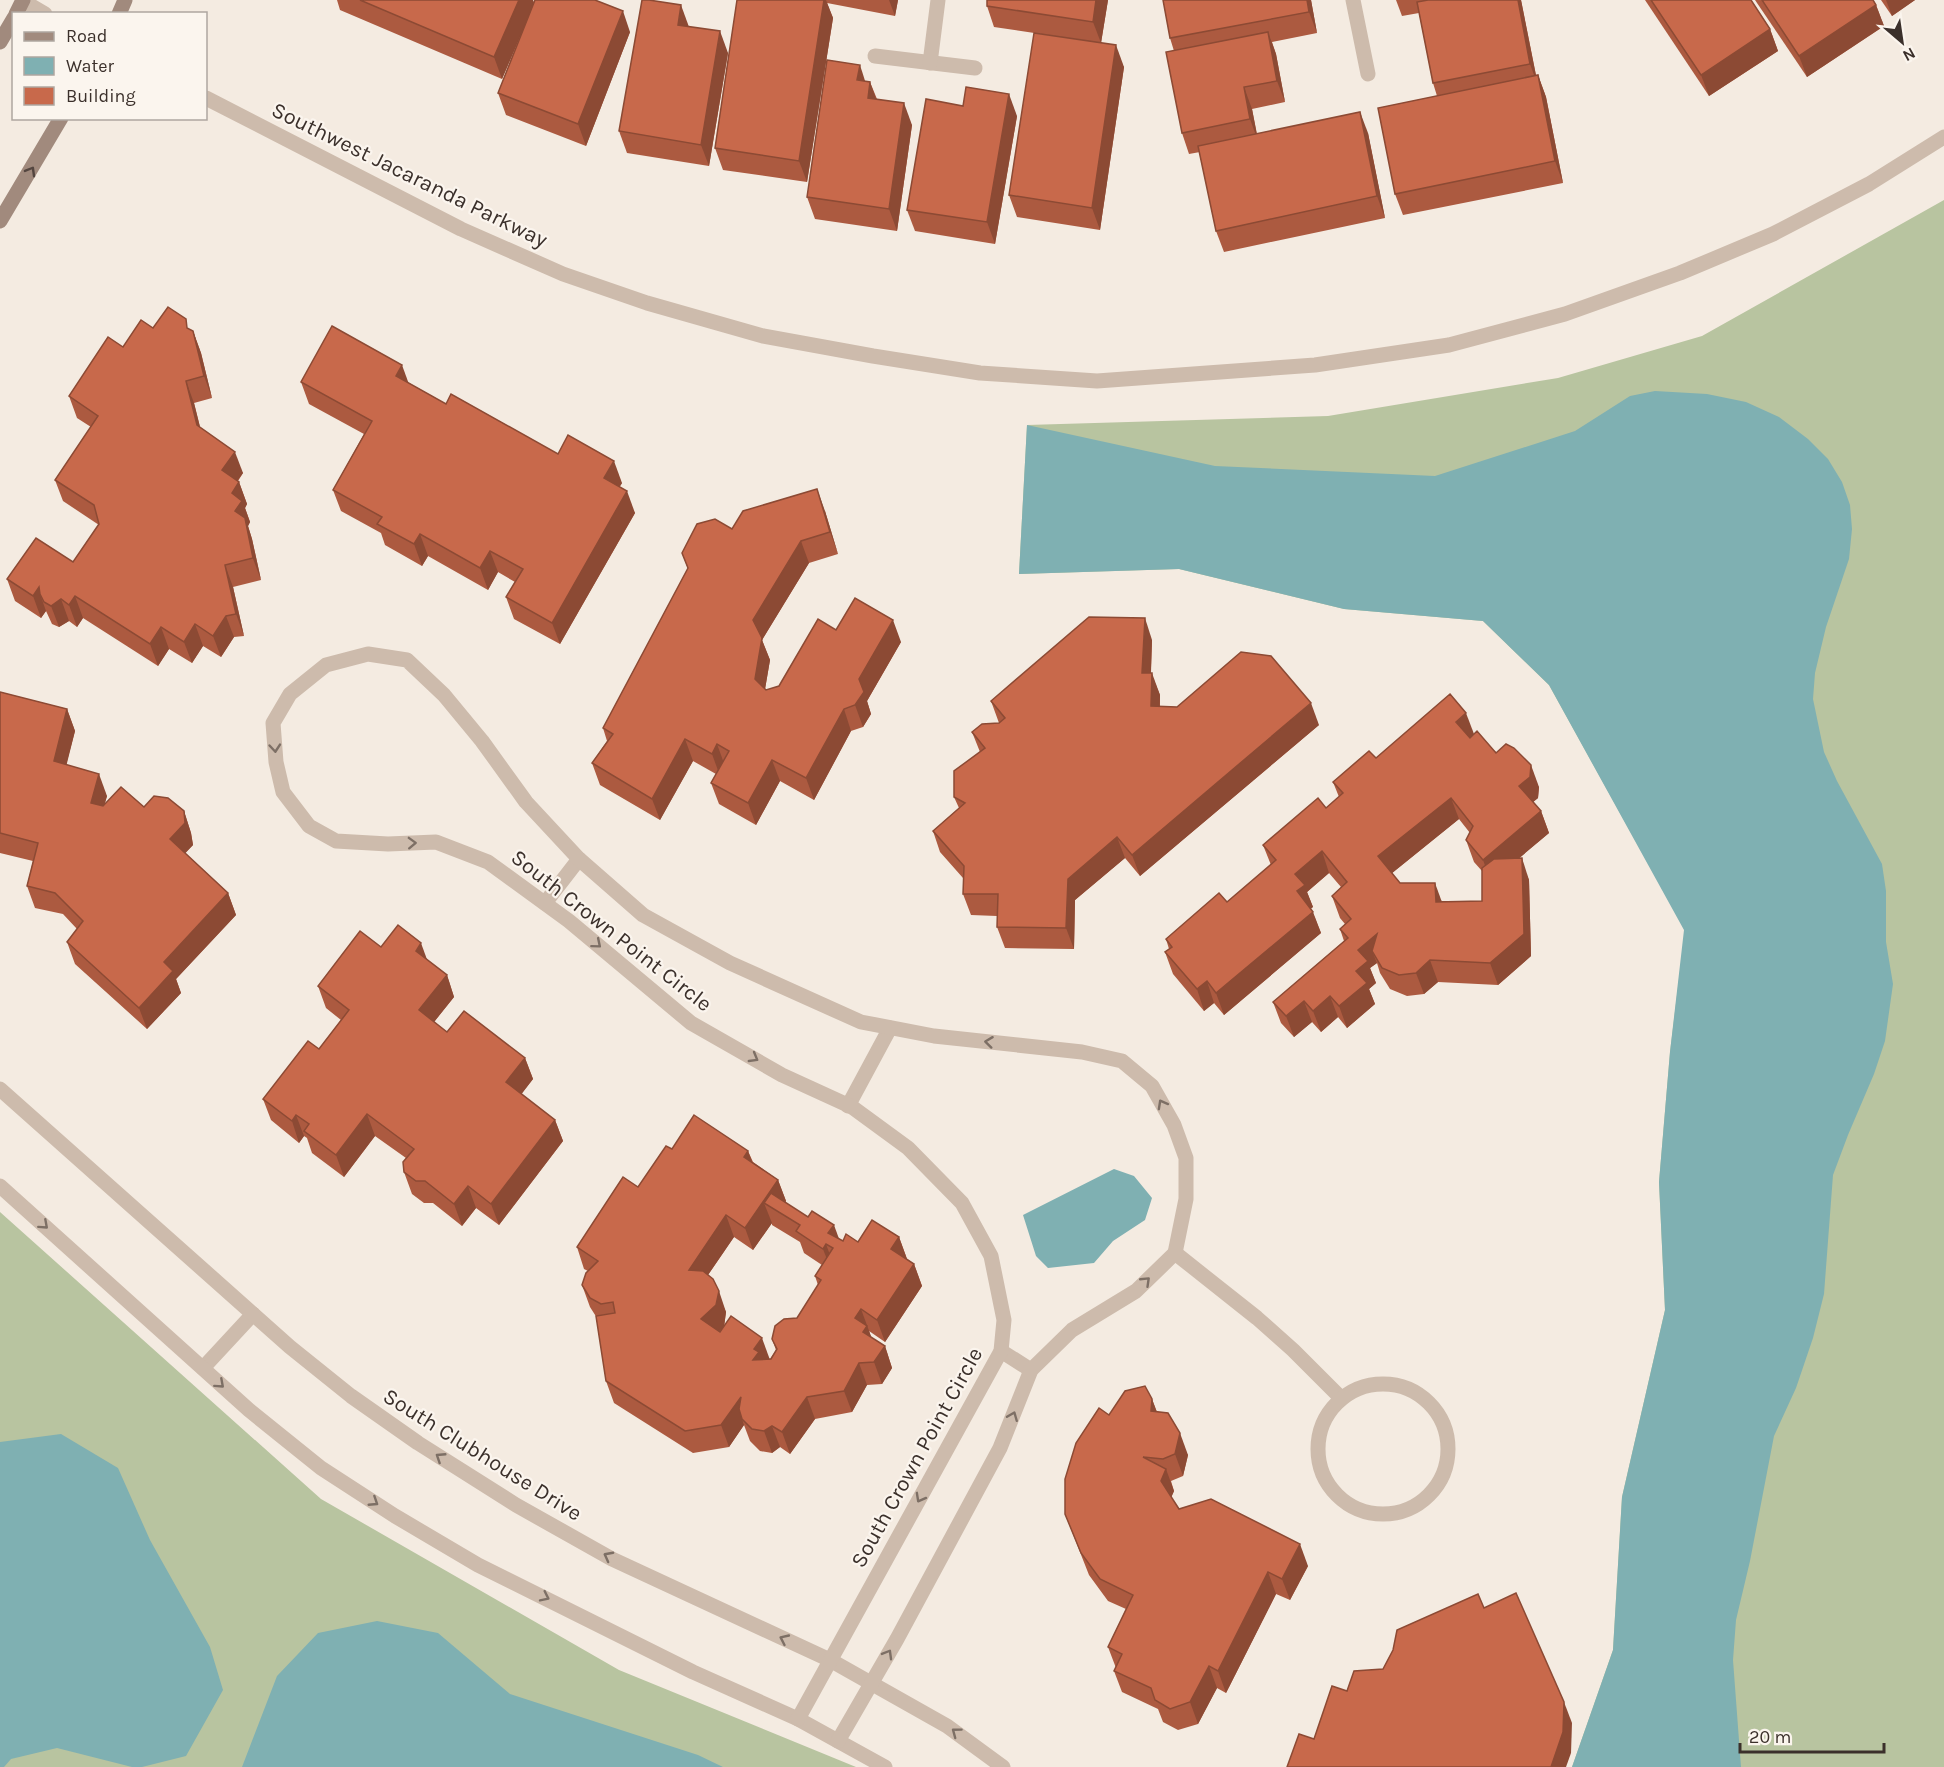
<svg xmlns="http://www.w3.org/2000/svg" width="1944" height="1767" font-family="Karla,sans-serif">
<rect width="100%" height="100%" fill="#f4ebe1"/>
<g fill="#b8c4a0">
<polygon points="1944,200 1944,1767 1572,1767 1613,1650 1622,1497 1665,1310 1659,1182 1670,1052 1685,930 1549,685 1483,621 1344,609 1179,569 1019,574 1027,425 1328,416 1558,378 1702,336"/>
<polygon points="0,1212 321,1499 619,1670 856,1767 0,1767"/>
</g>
<g fill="#7fb0b2">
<polygon points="1655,391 1707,394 1746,402 1779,417 1808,439 1828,459 1842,482 1850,505 1852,529 1849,559 1826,627 1815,673 1813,699 1824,752 1837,781 1882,864 1886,891 1886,942 1893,984 1885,1041 1874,1074 1848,1135 1833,1175 1824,1294 1813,1338 1796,1388 1774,1436 1750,1561 1736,1620 1733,1660 1741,1767 1572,1767 1613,1650 1622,1497 1665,1310 1659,1182 1670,1052 1684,930 1549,685 1483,621 1344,609 1179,569 1019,574 1027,425 1215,466 1435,476 1575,431 1630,396"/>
<polygon points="1114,1169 1134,1176 1152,1198 1145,1220 1113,1241 1094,1263 1048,1268 1036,1256 1023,1215"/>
<polygon points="61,1434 118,1468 150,1540 210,1647 223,1690 186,1756 142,1767 132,1767 57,1748 11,1759 4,1767 0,1767 0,1442"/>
<polygon points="377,1621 438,1633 510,1694 698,1755 723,1767 242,1767 277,1676 318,1633"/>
</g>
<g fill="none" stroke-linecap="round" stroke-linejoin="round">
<g stroke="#cdbbac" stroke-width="15">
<polyline points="1353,0 1368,74"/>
<polyline points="875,56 975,68"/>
<polyline points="930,63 938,0"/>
<polyline points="545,903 579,859"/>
<polyline points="848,1106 890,1028"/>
<polyline points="1001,1351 1031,1370"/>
<polyline points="203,1368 253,1314"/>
</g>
<g stroke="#cdbbac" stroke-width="15">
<polyline points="0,1089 290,1347 351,1396 418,1443 516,1505 612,1559 830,1660 947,1726 1003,1767"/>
<polyline points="0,1186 249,1410 321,1468 395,1516 478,1565 693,1672 798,1719 885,1767"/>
<polyline points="1175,1253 1257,1318 1293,1350 1341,1398"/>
<circle cx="1383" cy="1449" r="65"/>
<polyline points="798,1719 1001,1351 1004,1320 991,1256 962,1203 908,1148 852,1107 782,1075 691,1023 569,921 488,862 436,842 388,844 336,841 309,826 283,792 276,762 273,723 290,694 326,665 368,654 407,660 444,695 482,741 526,802 579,859 643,915 730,963 861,1022 934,1036 1082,1052 1122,1061 1152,1086 1174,1125 1186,1158 1186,1199 1175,1253 1136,1291 1072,1330 1031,1370 1000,1448 897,1639 838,1741"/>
</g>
<g stroke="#cdbbac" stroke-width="15">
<polyline points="23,1 45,14"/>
<polyline points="206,98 461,229 563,274 647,303 763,336 873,356 980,373 1097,381 1315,365 1449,345 1565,314 1680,273 1773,234 1869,184 1944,137"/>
</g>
<g stroke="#a18a7d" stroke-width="15">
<polyline points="16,14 23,0"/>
<polyline points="119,14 125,0"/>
<polyline points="0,42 14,18"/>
<polyline points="0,221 61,118"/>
</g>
</g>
<g fill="#ac5a40" fill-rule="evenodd">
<polygon points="337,0 533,0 534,3 630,32 586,146 506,115 498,93 523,30 502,79 340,10"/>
<polygon points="737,0 898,0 895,16 827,3 833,18 807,182 723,170 715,148"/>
<polygon points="987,0 1108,0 1101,43 1124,67 1100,230 1017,217 1009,195 1081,40 994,27 987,6"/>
<polygon points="1163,0 1311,0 1317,33 1272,42 1276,54 1285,102 1252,109 1257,134 1368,133 1385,218 1224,252 1216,231 1200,152 1189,154 1182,133 1174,51 1170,38"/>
<polygon points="1396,0 1521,0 1536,75 1538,75 1546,97 1563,183 1403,215 1395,194 1437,96 1433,83 1419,13 1402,16"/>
<polygon points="1645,0 1751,0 1770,29 1778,51 1709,96"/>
<polygon points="1755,0 1873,0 1876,5 1884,26 1807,77"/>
<polygon points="1881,0 1915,0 1892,16"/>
<polygon points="689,26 728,53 709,166 627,153 619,131"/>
<polygon points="865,81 870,82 877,99 912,125 897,231 815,219 807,197"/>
<polygon points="963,106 1017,116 995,244 915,231 907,210"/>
<polygon points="153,328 190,329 193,331 201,353 212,398 194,403 200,427 243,473 238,481 239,482 247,504 245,508 250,522 248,526 252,539 261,580 233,587 244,636 234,637 221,657 203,646 192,663 169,649 158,666 83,618 77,627 69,621 59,627 52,624 46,611 41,618 15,601 7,579 73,562 99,525 63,501 55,480 91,427 77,418 69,396"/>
<polygon points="301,382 409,383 446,404 622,483 619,487 635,513 560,644 514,619 506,597 515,582 498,572 488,590 428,556 422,566 385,545 381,533 341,511 333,490 364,434 309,404"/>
<polygon points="825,511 838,554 809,563 762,640 770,660 765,689 766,690 779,686 836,630 901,642 867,701 871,714 863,727 851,731 814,800 780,781 756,825 719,804 711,783 716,774 693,761 660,820 600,785 592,763 607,741 603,728 688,569 682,553 732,529"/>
<polygon points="1152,640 1151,673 1160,695 1160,706 1319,725 1140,876 1125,858 1075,900 1074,949 1005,948 997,927 997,916 971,915 963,894 963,878 940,852 933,831 959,808 954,797 980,752 972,732 999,723 991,701"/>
<polygon points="0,692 67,709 75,731 66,765 107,796 104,805 144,807 184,811 191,833 193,845 185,853 228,893 236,915 176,979 181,993 147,1029 75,964 67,942 77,929 63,914 35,908 27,886 33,861 0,853"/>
<path d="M1474,734L1539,787L1538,798L1533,802L1541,811L1549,833L1519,858L1529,880L1531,956L1498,985L1438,982L1424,994L1407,996L1390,989L1380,973L1377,963L1370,968L1376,983L1369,989L1375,1004L1347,1028L1338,1017L1321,1032L1312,1022L1294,1037L1281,1023L1273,1002L1344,941L1340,929L1345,924L1340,918L1332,896L1341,887L1329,873L1307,892L1313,907L1311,908L1321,933L1224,1015L1214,1003L1204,1011L1173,974L1165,952L1169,949L1166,939L1227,902L1271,865L1263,845L1326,808L1339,797L1333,782L1376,758ZM1459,819L1470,833L1466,840L1474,862L1482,871V901H1442L1400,883L1392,873Z"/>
<polygon points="381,947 427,960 447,975 454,997 434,1022 447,1032 525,1058 533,1079 521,1094 555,1120 563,1141 499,1225 476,1208 462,1226 433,1203 424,1203 412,1194 404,1172 406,1158 375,1136 344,1177 312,1153 307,1138 304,1136 299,1143 271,1120 263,1099 319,1049 341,1020 326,1008 318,986"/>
<path d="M672,1149L748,1151L753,1162L778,1180L786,1201L785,1203L843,1241L858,1242L899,1237L907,1259L914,1264L922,1286L885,1342L869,1331L871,1337L885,1346L892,1368L882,1384L867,1385L852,1412L815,1419L790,1454L780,1447L772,1453L760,1451L750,1441L744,1425L729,1447L693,1453L614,1403L606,1381L597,1318L590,1307L582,1285L588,1271L584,1269L577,1247L638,1187ZM772,1223V1225L800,1242L804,1253L822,1265L815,1276L818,1285L797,1318L772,1339L776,1350L770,1359L724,1327L726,1312L708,1275L734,1237L753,1250Z"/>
<polygon points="1152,1399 1157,1412 1188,1455 1183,1476 1171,1481 1174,1491 1171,1497 1179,1509 1308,1566 1290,1600 1276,1594 1226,1693 1217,1688 1198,1724 1178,1730 1163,1722 1158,1709 1122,1692 1114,1671 1116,1668 1108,1647 1126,1609 1108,1601 1089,1575 1065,1514 1109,1415"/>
</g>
<g fill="#8c4a34">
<polygon points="519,0 533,0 534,4 502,79 494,57"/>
<polygon points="824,0 826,0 833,18 807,182 799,161"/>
<polygon points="889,0 898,0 895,16"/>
<polygon points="1096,0 1108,0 1101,43 1093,22"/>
<polygon points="1307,0 1311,0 1317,33 1309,12"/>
<polygon points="1518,0 1521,0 1522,5 1538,86 1530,64"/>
<polygon points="1886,0 1915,0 1892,16"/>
<polygon points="681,5 689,27 678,25"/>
<polygon points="1876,5 1884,26 1807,77 1799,56"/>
<polygon points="623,11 630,32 586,146 578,124"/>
<polygon points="1770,29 1778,51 1709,96 1701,75"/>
<polygon points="720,31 728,53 709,166 701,145"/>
<polygon points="1268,32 1276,54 1285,102 1277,81"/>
<polygon points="1116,45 1124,67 1100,230 1092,208"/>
<polygon points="860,65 867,87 857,80"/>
<polygon points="1538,75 1546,97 1563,183 1555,161"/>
<polygon points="870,82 878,104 868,98"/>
<polygon points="1244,87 1252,109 1258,141 1250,119"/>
<polygon points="1009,94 1017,116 995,244 987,222"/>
<polygon points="904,103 912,125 897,231 889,209"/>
<polygon points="1360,112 1368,133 1385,218 1377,196"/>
<polygon points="193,331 201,353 212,398 204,376"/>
<polygon points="402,365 410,387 396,376"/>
<polygon points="186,381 194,403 205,447 197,425"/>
<polygon points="235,452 243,473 230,491 222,470"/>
<polygon points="614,461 622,483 612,500 604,478"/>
<polygon points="239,482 247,504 245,508 250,522 248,526 252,539 261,580 235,511 232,493"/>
<polygon points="817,489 825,511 838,554 830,532"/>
<polygon points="627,491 635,513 560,644 552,623"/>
<polygon points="420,534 428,556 422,566 414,544"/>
<polygon points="801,541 809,563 762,640 770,660 763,701 755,679 753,620"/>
<polygon points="490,551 498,572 488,590 480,568"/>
<polygon points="225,565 233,587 244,636 236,614"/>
<polygon points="39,587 40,594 46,611 41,618 33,596"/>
<polygon points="75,596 83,618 77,627 69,605"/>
<polygon points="61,599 69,621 59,627 51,606"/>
<polygon points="226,616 234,637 221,657 213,636"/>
<polygon points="1145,618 1152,640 1150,695 1142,673"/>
<polygon points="893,620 901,642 867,701 871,714 863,727 855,705 859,679"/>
<polygon points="195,624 203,646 192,663 184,642"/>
<polygon points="161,627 169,649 158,666 150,644"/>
<polygon points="1152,673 1160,695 1159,728 1151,706"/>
<polygon points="1311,703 1319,725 1140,876 1132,855"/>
<polygon points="67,709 75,731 62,783 54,761"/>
<polygon points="844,709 851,731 814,800 806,778"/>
<polygon points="1466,713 1474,734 1464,744 1456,722"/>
<polygon points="685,739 693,761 660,820 652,799"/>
<polygon points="717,744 725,766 720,776 712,754"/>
<polygon points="772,760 780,781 756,825 748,803"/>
<polygon points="1531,765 1539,787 1538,798 1527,807 1519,786"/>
<polygon points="99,774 107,796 99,825 91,803"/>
<polygon points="1451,798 1459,819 1386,878 1378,856"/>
<polygon points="184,811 191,833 193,845 178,861 170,839"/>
<polygon points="1541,811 1549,833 1491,882 1483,860"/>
<polygon points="1117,837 1125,858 1075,900 1074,949 1066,928 1068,879"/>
<polygon points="1322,851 1329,873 1307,892 1313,907 1305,913 1297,891 1295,874"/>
<polygon points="1522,858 1529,880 1531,956 1498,985 1490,963"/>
<polygon points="1435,883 1443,905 1436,902"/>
<polygon points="228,893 236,915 176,979 181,993 147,1029 139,1008 164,962"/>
<polygon points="1313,912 1321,933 1224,1015 1216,993"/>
<polygon points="1377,934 1372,951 1377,963 1370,968 1376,983 1369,989 1375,1004 1347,1028 1339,1006 1356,971 1358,950"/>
<polygon points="421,943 429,965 416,951"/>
<polygon points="1430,960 1438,982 1424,994 1416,973"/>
<polygon points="447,975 454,997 426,1032 419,1010"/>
<polygon points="1207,981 1214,1003 1204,1011 1197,989"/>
<polygon points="1330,996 1338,1017 1321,1032 1313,1011"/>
<polygon points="1304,1001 1312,1022 1294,1037 1286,1016"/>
<polygon points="525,1058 533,1079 514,1104 506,1082"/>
<polygon points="367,1114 375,1136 344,1177 336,1155"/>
<polygon points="296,1115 304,1136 299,1143 292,1121"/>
<polygon points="555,1120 563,1141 499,1225 491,1204"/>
<polygon points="748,1151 756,1172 744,1157"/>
<polygon points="778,1180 786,1201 779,1212 764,1203 772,1223 753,1250 745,1228"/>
<polygon points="468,1186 476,1208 462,1226 454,1204"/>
<polygon points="726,1215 734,1237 697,1291 689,1270"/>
<polygon points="834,1225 842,1247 828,1233"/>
<polygon points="899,1237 907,1259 891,1249"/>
<polygon points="826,1244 834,1266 831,1270 823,1249"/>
<polygon points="914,1264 922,1286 885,1342 877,1320"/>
<polygon points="719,1291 726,1312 724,1327 709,1340 701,1319"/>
<polygon points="861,1309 875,1347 865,1337 855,1318"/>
<polygon points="762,1338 770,1360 753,1360 754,1349"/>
<polygon points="885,1346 892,1368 882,1384 874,1362"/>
<polygon points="859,1363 867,1385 852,1412 844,1391"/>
<polygon points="741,1397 742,1419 744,1425 729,1447 721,1425"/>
<polygon points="807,1397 815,1419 790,1454 782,1432"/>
<polygon points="1152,1399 1160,1421 1151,1411"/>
<polygon points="772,1426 780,1447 772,1453 764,1431"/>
<polygon points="1180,1433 1188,1455 1183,1476 1175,1454"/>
<polygon points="1166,1469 1174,1491 1169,1503 1161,1481"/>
<polygon points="1300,1544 1308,1566 1290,1600 1282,1579"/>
<polygon points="1268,1572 1276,1594 1226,1693 1218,1671"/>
<polygon points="1209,1666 1217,1688 1198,1724 1190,1702"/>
<polygon points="1564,1702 1572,1723 1571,1753 1566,1767 1551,1767"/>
</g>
<g fill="#c8694b" stroke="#8c4a34" stroke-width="1.5">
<polygon points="360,0 519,0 494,57"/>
<polygon points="535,0 595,0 623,11 578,124 498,93"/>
<polygon points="642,0 649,0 681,5 678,25 720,31 701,145 619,131"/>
<polygon points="737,0 824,0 799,161 715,148"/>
<polygon points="987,0 1096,0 1093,22 987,6"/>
<polygon points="1163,0 1307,0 1309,12 1170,38"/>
<polygon points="1428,0 1518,0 1530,64 1433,83 1417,2"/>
<polygon points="1651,0 1751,0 1770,29 1701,75"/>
<polygon points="1762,0 1873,0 1876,5 1799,56"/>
<polygon points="1268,32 1277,81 1244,87 1250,119 1182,133 1166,52"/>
<polygon points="1034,33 1116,45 1092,208 1009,195"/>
<polygon points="827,60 860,65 857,80 870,82 868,98 904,103 889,209 807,197"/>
<polygon points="1538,75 1555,161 1395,194 1378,108"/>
<polygon points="966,87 1009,94 987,222 907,210 926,99 963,106"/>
<polygon points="1360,112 1377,196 1216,231 1198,146"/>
<polygon points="168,307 186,319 187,328 193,331 204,376 186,381 197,425 235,452 222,470 239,482 232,493 242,501 235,511 245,518 253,558 225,565 236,614 226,616 213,636 195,624 184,642 161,627 150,644 75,596 69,605 61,599 51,606 44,602 40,594 39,587 33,596 7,579 36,538 73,562 99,524 94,505 55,480 98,416 69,396 108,337 123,347 141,320 153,328"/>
<polygon points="332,326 402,365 396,376 446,404 451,394 558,454 568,435 614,461 604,478 627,491 552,623 506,597 523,569 490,551 480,568 420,534 414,544 377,524 382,517 333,490 372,421 301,382"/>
<polygon points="817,489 830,532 801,541 753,620 762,638 755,679 766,690 779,686 818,619 836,630 855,598 893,620 859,679 864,692 855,705 844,709 806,778 772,760 748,803 711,783 729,751 717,744 712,754 685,739 652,799 592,763 613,734 603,728 688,568 682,553 697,524 715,519 732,529 743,511"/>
<polygon points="1089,617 1145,618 1142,673 1152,673 1151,706 1177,707 1241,652 1271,656 1311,703 1132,855 1117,837 1068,879 1066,928 997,927 998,894 963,894 964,866 933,831 965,803 954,797 954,771 985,748 972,732 982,724 999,723 1005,718 991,701"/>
<polygon points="0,692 67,709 54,761 99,774 91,803 103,806 121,787 144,807 154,796 168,798 184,811 185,823 170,839 228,893 164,962 173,971 139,1008 67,942 83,921 55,893 27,886 38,843 0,833"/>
<polygon points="1450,694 1466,713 1456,722 1470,738 1477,731 1496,753 1506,744 1514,748 1531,765 1530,777 1519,786 1541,811 1483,860 1466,840 1473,826 1451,798 1378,856 1400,883 1435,883 1436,902 1482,901 1482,868 1494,859 1522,858 1524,934 1490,963 1430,960 1416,973 1399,975 1382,968 1372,951 1377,934 1358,950 1368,961 1356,971 1367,983 1339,1006 1330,996 1313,1011 1304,1001 1286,1016 1273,1002 1348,938 1340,929 1351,919 1332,896 1347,882 1322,851 1295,874 1305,885 1297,891 1313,912 1216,993 1207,981 1197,989 1165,952 1172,947 1166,939 1219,893 1227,902 1276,860 1263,845 1318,798 1326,808 1343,793 1333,782 1369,751 1376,758"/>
<polygon points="398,925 421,943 416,951 447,975 419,1010 447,1032 464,1011 525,1058 506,1082 555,1120 491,1204 468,1186 454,1204 425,1181 416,1181 404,1172 403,1162 414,1149 367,1114 336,1155 304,1131 309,1124 296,1115 292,1121 263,1099 308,1041 319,1049 349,1010 318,986 360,931 381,947"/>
<polygon points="694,1115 748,1151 744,1157 778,1180 745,1228 726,1215 689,1270 703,1271 713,1279 719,1291 716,1305 701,1319 720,1332 731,1316 762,1338 754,1349 759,1352 753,1360 771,1359 777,1349 772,1339 775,1326 784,1319 797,1318 821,1280 815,1276 833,1248 826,1244 823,1249 796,1231 800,1225 764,1203 771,1193 808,1217 812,1211 834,1225 828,1233 843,1241 846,1234 858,1242 872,1220 899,1237 891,1249 914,1264 877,1320 861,1309 855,1318 867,1326 863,1332 885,1346 874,1362 859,1363 844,1391 807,1397 782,1432 772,1426 764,1431 752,1429 742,1419 739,1409 741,1397 721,1425 685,1431 606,1381 596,1316 615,1313 613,1302 601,1304 590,1298 582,1285 586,1273 598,1261 577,1247 623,1177 638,1187 666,1146 672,1149"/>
<polygon points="1145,1386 1152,1399 1151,1411 1168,1413 1180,1433 1175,1454 1163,1459 1143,1457 1166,1469 1161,1481 1179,1509 1211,1499 1300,1544 1282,1579 1268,1572 1218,1671 1209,1666 1190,1702 1170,1709 1155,1700 1151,1688 1114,1671 1122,1654 1108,1647 1133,1595 1100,1579 1081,1553 1065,1514 1065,1479 1076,1443 1099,1408 1109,1415 1125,1391"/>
<polygon points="1516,1593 1564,1702 1563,1732 1551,1767 1287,1767 1299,1734 1314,1739 1332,1686 1347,1691 1354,1671 1383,1669 1393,1650 1397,1630 1478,1594 1484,1608"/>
</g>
<defs><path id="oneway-chevron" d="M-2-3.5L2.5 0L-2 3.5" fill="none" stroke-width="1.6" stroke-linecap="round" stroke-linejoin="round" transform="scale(1.5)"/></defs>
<use stroke="#544640" href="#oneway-chevron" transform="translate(31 171) rotate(-60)"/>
<g stroke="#7d6f65">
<use href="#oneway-chevron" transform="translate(275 748) rotate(85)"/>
<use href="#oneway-chevron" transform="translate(412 843) rotate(-2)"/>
<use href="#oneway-chevron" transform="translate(597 944) rotate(40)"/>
<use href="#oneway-chevron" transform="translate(989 1042) rotate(-173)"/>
<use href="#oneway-chevron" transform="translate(754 1058) rotate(30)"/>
<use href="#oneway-chevron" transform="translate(1162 1104) rotate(-119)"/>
<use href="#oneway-chevron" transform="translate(44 1225) rotate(42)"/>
<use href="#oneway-chevron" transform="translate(1146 1281) rotate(-44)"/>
<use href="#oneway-chevron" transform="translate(220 1384) rotate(42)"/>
<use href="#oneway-chevron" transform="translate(1013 1416) rotate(-68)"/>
<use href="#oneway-chevron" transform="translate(440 1457) rotate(-147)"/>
<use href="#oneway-chevron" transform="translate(920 1498) rotate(119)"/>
<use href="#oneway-chevron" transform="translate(374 1502) rotate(33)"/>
<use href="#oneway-chevron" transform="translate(608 1556) rotate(-152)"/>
<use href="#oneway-chevron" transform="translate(545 1597) rotate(26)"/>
<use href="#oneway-chevron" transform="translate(784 1639) rotate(-155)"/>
<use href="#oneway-chevron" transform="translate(888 1654) rotate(-60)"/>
<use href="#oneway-chevron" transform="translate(956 1732) rotate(-143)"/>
</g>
<g text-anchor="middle" stroke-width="4.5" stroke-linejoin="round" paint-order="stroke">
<g font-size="22" fill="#3b302b" stroke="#fbf5ee">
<text transform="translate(410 174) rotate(26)" y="8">Southwest Jacaranda Parkway</text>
<text transform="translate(612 930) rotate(38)" y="8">South Crown Point Circle</text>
<text transform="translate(483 1454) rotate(32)" y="8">South Clubhouse Drive</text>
<text transform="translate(916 1457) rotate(-61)" y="8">South Crown Point Circle</text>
</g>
</g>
<rect x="12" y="12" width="195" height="108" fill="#fbf5ee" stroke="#aea6a0" stroke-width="1.5"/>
<rect x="24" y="32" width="30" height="9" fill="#a18a7d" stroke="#aea6a0" stroke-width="1.5"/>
<text x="66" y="42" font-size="18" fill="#3b302b">Road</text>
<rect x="24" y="57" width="30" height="18" fill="#7fb0b2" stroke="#aea6a0" stroke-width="1.5"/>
<text x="66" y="72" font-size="18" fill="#3b302b">Water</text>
<rect x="24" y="87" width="30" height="18" fill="#c8694b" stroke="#aea6a0" stroke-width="1.5"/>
<text x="66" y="102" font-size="18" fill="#3b302b">Building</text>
<g transform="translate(1902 42) rotate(151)" stroke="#fbf5ee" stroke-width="4.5" paint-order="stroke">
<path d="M0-4.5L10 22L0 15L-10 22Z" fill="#3b302b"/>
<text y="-9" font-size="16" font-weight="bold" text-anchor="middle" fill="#3b302b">N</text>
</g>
<path d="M1740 1743v9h144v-9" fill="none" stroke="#3b302b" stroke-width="3"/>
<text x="1749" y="1743" font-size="18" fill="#3b302b" stroke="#fbf5ee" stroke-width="4.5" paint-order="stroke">20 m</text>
</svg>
